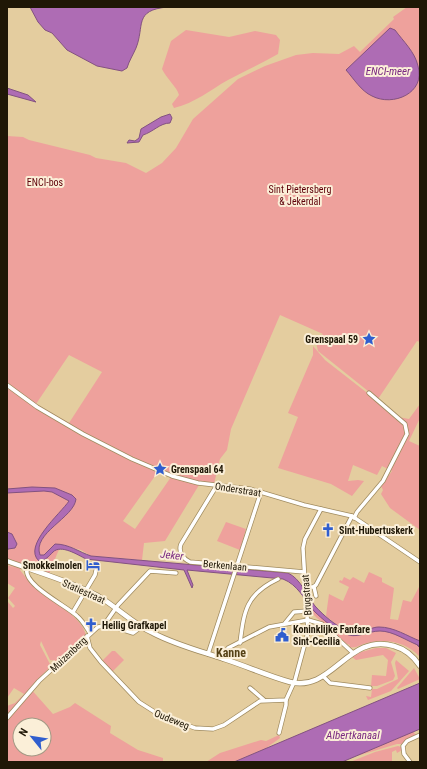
<svg xmlns="http://www.w3.org/2000/svg" width="427" height="769" font-family="'Roboto Condensed',sans-serif">
<rect width="100%" height="100%" fill="#e4cd9f"/>
<g fill="#eea19c" fill-rule="evenodd">
<path d="M407,7H420V342L417,341L378,399L318,351L316,342L318,338L323,334L280,315L231,429L227,450L220,459L214,484L194,481L160,469L123,521L135,529L171,477L199,485L165,541L144,543L142,560L91,556L81,550L63,545C56,551 54,565 49,574L23,566L20,570L27,579L28,578C34,584 39,591 46,596C61,608 80,616 86,635L58,661L50,660L41,641L40,645L51,666L30,688L53,714L70,707L75,703L111,726L110,733L138,750L163,758V762H166H7V706L15,703L24,694L14,688L7,698V603L8,602L13,608L15,606L8,598L15,588L7,583V565L15,568L7,564V136L23,137L29,140L90,155L96,158L126,163L146,173L162,163L176,148L193,119L238,79L265,66L296,55L313,53L339,54L354,46L360,52L394,19L393,17ZM69,355L102,372L69,423L36,404ZM20,725H44V749H20Z"/>
<path d="M186,30L229,37L255,31L276,35L280,40L278,54C262,63 245,71 228,80C210,90 195,103 174,108L172,104L179,95C177,87 166,78 162,69L171,41Z"/>
<polygon points="313,346 325,360 398,417 409,419 420,404 420,418 409,441 420,446 420,530 390,508 381,494 383,490 381,486 392,471 382,466 377,475 353,465 348,481 358,480 364,481 352,496 331,484 278,468 298,417 288,413 313,355"/>
<polygon points="226,522 246,529 240,550 217,541"/>
<path d="M369,572L382,578V582L394,588L390,619L398,620L403,600L411,602L419,587L420,588V641C408,637 398,629 385,628C376,627 370,630 361,633C348,637 336,624 326,616L329,594L343,601L349,587L339,582L340,580L342,581L344,577L350,580L353,577L364,583Z"/>
<path d="M309,603C317,615 341,637 356,636C364,636 371,631 380,631C394,631 407,641 420,646V657C407,642 386,638 367,643C361,644 356,649 349,647L350,645C340,642 338,636 331,629C322,620 310,617 309,603Z"/>
<polygon points="376,648 386,648 396,653 391,662 395,676 393,680 377,686 371,686 372,675 386,676 388,660 383,655 356,660 352,657 361,652"/>
<polygon points="112,651 115,651 124,660 112,672 102,661"/>
<polygon points="396,660 409,671 391,691 368,700 366,696 371,697 372,689 377,689 398,679 395,663"/>
<polygon points="414,668 420,679 398,689 397,688"/>
<polygon points="413,731 415,734 420,734 406,740 402,744 397,744 357,756"/>
<polygon points="279,735 280,738 265,749 234,762 206,762 220,753 261,740 266,741"/>
<polygon points="398,746 401,747 402,750 397,753 396,750 392,752 392,762 350,762 375,752"/>
</g>
<g fill="#ae6cb4" stroke="#835280">
<path d="M30,7H168C133,10 145,26 136,48C133,55 129,61 127,68L122,71L97,66L67,50L52,33L45,30L38,22Z"/>
<path d="M390,28L395,30C403,41 415,52 418,66C426,93 393,107 372,96C361,91 354,79 346,70Z"/>
<polygon points="7,88 28,95 36,102 7,94"/>
<path d="M170,114L172,118L170,123C160,123 153,132 143,135L139,142L127,143L129,140L135,141L139,138L141,129L161,117Z"/>
<path d="M32,487L55,488L72,495L76,499C74,518 32,533 40,555H44L55,544C69,544 79,552 91,556L288,573C301,579 306,595 315,606C324,616 335,625 347,631C358,638 368,627 379,627C394,627 407,636 420,641V646C407,641 393,631 380,631C367,631 356,640 344,633C334,629 322,619 314,611C304,599 298,585 283,579L187,570L193,585L192,588L184,570L86,559C78,555 61,544 53,552C48,557 46,560 39,561C22,546 61,513 69,501L52,492L44,491L7,493V489Z"/>
<polygon points="7,532 12,534 17,544 15,548 8,549 7,551"/>
<polygon points="420,683 420,729 342,762 234,762"/>
</g>
<g fill="none" stroke-linecap="round" stroke-linejoin="round">
<polyline stroke="#835280" stroke-width="1" points="416,644 420,648"/>
<g stroke="#a08b5f" stroke-width="5">
<g id="minor">
<polyline points="7,385 37,407 83,434 132,459 172,476 198,483 250,489 304,505 352,516 420,562"/>
<path d="M217,485L181,544C178,551 183,559 190,562L304,572"/>
<polyline points="354,518 357,512 383,481 407,434 405,424 369,393"/>
<path d="M27,569C23,585 67,606 77,616C82,620 86,627 90,633"/>
<polyline points="305,587 313,587 316,585 352,516"/>
<polyline points="314,587 316,596"/>
<polyline points="73,612 95,575 97,566"/>
<polyline points="285,623 294,612 308,611"/>
<polyline points="104,625 118,605 150,571 176,573"/>
<polyline points="87,636 90,648 101,662 139,702 161,716 195,728 213,729 224,725 260,701 286,700 295,680 308,632 303,548 305,539 321,509"/>
<path d="M240,643C244,611 246,594 278,579"/>
<polyline points="208,654 261,492"/>
<polyline points="223,659 228,648 269,627 308,620 322,624 353,653"/>
<polyline points="323,676 330,683 370,688"/>
<polyline points="250,688 264,700"/>
<polyline points="7,718 39,681 98,627 108,625 133,633 141,627"/>
<polyline points="279,733 286,705 286,700"/>
<polyline points="410,762 404,754 403,746 407,741 420,735"/>
</g>
</g>
<g stroke="#a08b5f" stroke-width="6">
<path id="major" d="M7,561C37,572 70,581 98,596C117,607 133,624 153,633C176,645 200,651 224,659C246,666 268,676 290,682C332,693 348,632 394,646C405,649 414,657 420,666"/>
</g>
<use href="#minor" stroke="#fff" stroke-width="3.5"/>
<use href="#major" stroke="#fff" stroke-width="4.5"/>
</g>
<defs>
<g id="sight-bare" transform="scale(1.08)"><path d="M0-6L1.8-2.2L6-1.7L2.9 1.2L3.7 5.4L0 3.3L-3.7 5.4L-2.9 1.2L-6-1.7L-1.8-2.2Z" fill="#305ece" stroke="#fbefd8" stroke-width="2.5" paint-order="stroke"/></g>
<g id="church-bare" transform="scale(1.08)"><path d="M-1.2-6h2.4v3.5h3.3v2.4h-3.3V6h-2.4V-.1h-3.3v-2.4h3.3Z" fill="#305ece" stroke="#fbefd8" stroke-width="2.5" paint-order="stroke"/></g>
<g id="hotel-bare" transform="scale(1.08)"><path d="M-6-4.5h1.5V1H6V5H4.5V3h-9V5H-6ZM-4 0a1.8 1.8 0 1 1 3.6 0ZM.5 0V-2.5h3Q6-2.5 6 0Z" fill="#305ece" stroke="#fbefd8" stroke-width="2.5" paint-order="stroke"/></g>
<g id="civic-bare" transform="scale(1.08)"><path d="M-.6-6.5H3V-4.5H.6V-3L4-1V1h2V6H-6V1h2V-1L-.6-3ZM-1.2 2.5V6h2.4V2.5Z" fill="#305ece" stroke="#fbefd8" stroke-width="2.5" paint-order="stroke"/></g>
</defs>
<g fill-rule="evenodd">
<use href="#sight-bare" x="369" y="339"/>
<use href="#sight-bare" x="160" y="469"/>
<use href="#church-bare" x="328" y="530"/>
<use href="#hotel-bare" x="93" y="565"/>
<use href="#church-bare" x="91" y="625"/>
<use href="#civic-bare" x="282" y="635"/>
</g>
<g text-anchor="middle" stroke-width="4" stroke-linejoin="round" paint-order="stroke">
<g font-size="10" fill="#5e0009" stroke="#fbefd8">
<text x="45" y="186">ENCI-bos</text>
<text x="300" y="193">Sint Pietersberg<tspan x="300" dy="12">&amp; Jekerdal</tspan></text>
</g>
<g font-size="10" font-weight="bold" fill="#1f1706" stroke="#fbefd8" text-anchor="start">
<text x="358" y="343" text-anchor="end">Grenspaal 59</text>
<text x="171" y="473">Grenspaal 64</text>
<text x="339" y="534">Sint-Hubertuskerk</text>
<text x="82" y="569" text-anchor="end">Smokkelmolen</text>
<text x="102" y="629">Heilig Grafkapel</text>
<text x="293" y="633">Koninklijke Fanfare<tspan x="293" dy="12">Sint-Cecilia</tspan></text>
</g>
<g font-size="10" fill="#1f1706" stroke="#fbefd8">
<text transform="translate(238 489) rotate(9)" y="4">Onderstraat</text>
<text transform="translate(225 565) rotate(5)" y="4">Berkenlaan</text>
<text transform="translate(84 591) rotate(24)" y="4">Statiestraat</text>
<text transform="translate(306 595) rotate(-94)" y="4">Brugstraat</text>
<text transform="translate(68 654) rotate(-43)" y="4">Muizenberg</text>
<text transform="translate(172 719) rotate(22)" y="4">Oudeweg</text>
</g>
<g font-size="11" font-style="italic" fill="#792981" stroke="#fbefd8">
<text x="388" y="75">ENCI-meer</text>
<text transform="translate(172 555) rotate(6)" y="4">Jeker</text>
<text x="353" y="739">Albertkanaal</text>
</g>
<g font-size="12" font-weight="bold" fill="#544015" stroke="#fbefd8">
<text x="231" y="657">Kanne</text>
</g>
</g>
<rect width="427" height="769" fill="none" stroke="#1f1706" stroke-width="16"/>
<g transform="translate(32 737) rotate(300)"><circle r="19" fill="#fbefd8" stroke="#a39984"/>
<path d="M0-3L7 15L0 10L-7 15Z" fill="#305ece"/>
<text y="-6" font-size="11" font-weight="bold" text-anchor="middle" fill="#1f1706">N</text>
</g>
</svg>
